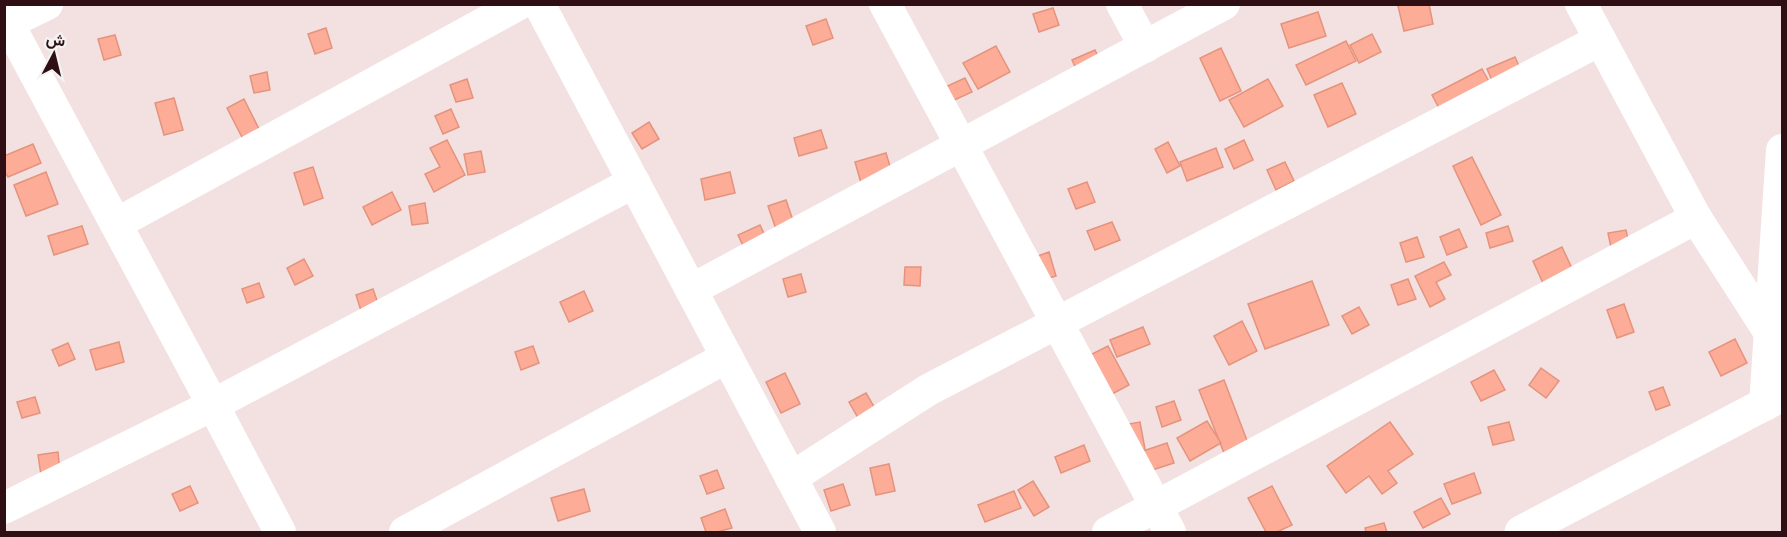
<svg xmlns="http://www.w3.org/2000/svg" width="1787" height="537" font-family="'Space Grotesk',Vazirmatn,sans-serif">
<rect width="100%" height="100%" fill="#f3e0e1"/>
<g fill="#fcac97" stroke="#e4937d" stroke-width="1.5">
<polygon points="1406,4 1429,4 1433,24 1404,31 1398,6"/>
<polygon points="1053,8 1059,25 1039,32 1033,14"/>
<polygon points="1318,12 1326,36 1289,48 1281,24"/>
<polygon points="826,19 833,38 813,45 806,26"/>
<polygon points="326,28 332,48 315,54 308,34"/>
<polygon points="1372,34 1381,52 1359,63 1350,45"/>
<polygon points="115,35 121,55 104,60 98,39"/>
<polygon points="1346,41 1356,61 1306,85 1296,65"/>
<polygon points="996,46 1010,72 978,89 963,63"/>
<polygon points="1221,48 1241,91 1220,101 1200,58"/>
<polygon points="1095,50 1104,69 1081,80 1072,60"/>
<polygon points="1515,57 1526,82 1498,94 1487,69"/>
<polygon points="1482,69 1497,96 1447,123 1432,95"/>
<polygon points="267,72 270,90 254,93 250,76"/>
<polygon points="965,78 972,92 950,102 943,88"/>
<polygon points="467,79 473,98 456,102 450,85"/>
<polygon points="1268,79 1283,106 1244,127 1229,100"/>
<polygon points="1342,83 1356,114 1328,127 1314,95"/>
<polygon points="174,98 183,130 164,135 155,103"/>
<polygon points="244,99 263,137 246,145 227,108"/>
<polygon points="451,109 459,127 443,134 435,116"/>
<polygon points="649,122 659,139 642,149 632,133"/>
<polygon points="821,130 827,148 799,156 794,138"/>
<polygon points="447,140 465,175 434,192 425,174 440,167 430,148"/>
<polygon points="1244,140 1253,160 1234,169 1225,149"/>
<polygon points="1168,142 1180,166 1167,173 1155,149"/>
<polygon points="33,144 41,163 8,177 4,170 4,156"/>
<polygon points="1216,148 1223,167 1187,181 1180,162"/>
<polygon points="481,151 485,172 468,175 464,154"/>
<polygon points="886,153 892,173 861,183 855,162"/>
<polygon points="1472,157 1501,215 1481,225 1453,166"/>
<polygon points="1285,162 1294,181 1276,190 1267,170"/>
<polygon points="313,167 323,198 304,205 294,173"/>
<polygon points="46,172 58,204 26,216 14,185"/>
<polygon points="730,172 735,193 705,200 701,179"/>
<polygon points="1087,182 1095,202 1076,209 1068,189"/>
<polygon points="392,192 401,210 372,225 363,207"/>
<polygon points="786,200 797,232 779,238 768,206"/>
<polygon points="425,203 428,223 412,225 409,206"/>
<polygon points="1112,222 1120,240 1095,250 1087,231"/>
<polygon points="760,225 768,242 746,252 738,235"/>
<polygon points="82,226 88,244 54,255 48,236"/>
<polygon points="1508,226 1513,241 1490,248 1486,233"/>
<polygon points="1459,229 1467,247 1447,255 1440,237"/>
<polygon points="1626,230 1631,254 1613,257 1608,233"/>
<polygon points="1417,237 1424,257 1406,262 1400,243"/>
<polygon points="1562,247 1577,279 1547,292 1533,261"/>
<polygon points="1049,252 1056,276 1039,281 1032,258"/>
<polygon points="304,259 313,276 295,285 287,268"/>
<polygon points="1444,262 1451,275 1436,282 1445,299 1430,307 1415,276"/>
<polygon points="905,267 921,267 920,286 904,285"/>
<polygon points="801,274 806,292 788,297 783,279"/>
<polygon points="1408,279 1416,299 1398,305 1391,285"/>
<polygon points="1312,281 1329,325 1265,349 1248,304"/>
<polygon points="259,283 264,297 247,303 242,289"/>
<polygon points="373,289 381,312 363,317 356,295"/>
<polygon points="584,291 593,311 569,322 560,302"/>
<polygon points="1624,304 1634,332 1617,338 1607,310"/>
<polygon points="1359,307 1369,325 1352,334 1342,316"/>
<polygon points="1242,321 1257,351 1229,365 1214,336"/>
<polygon points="1143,327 1150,344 1117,357 1110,340"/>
<polygon points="1735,339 1747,363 1721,376 1709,352"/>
<polygon points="119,342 124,362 96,370 90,350"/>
<polygon points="68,343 75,359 59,366 52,350"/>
<polygon points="533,346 539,363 521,370 515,352"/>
<polygon points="1108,346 1129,385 1103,399 1082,359"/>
<polygon points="1541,368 1559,381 1546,398 1529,385"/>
<polygon points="1494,370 1505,390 1481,401 1471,382"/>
<polygon points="785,373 800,404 781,413 766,382"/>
<polygon points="1224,380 1248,443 1224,453 1199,390"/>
<polygon points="1663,387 1670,405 1656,410 1649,392"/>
<polygon points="866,393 883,422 866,432 849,402"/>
<polygon points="35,397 40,413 22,418 17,402"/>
<polygon points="1174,401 1181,420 1162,427 1156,407"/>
<polygon points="1207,421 1221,443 1190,461 1177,438"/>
<polygon points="1140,422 1145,449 1129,453 1123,425"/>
<polygon points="1390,422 1413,454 1388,471 1397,483 1382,494 1369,476 1346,493 1327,466"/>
<polygon points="1509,422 1514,440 1493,445 1488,427"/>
<polygon points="1167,443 1174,463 1143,473 1137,453"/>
<polygon points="1084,445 1090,461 1061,473 1055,457"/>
<polygon points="58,452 60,473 41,475 38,455"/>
<polygon points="889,464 895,491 876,495 870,468"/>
<polygon points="717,470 724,488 707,494 700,476"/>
<polygon points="1474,473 1481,493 1452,504 1444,484"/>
<polygon points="1033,481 1049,507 1034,516 1018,490"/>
<polygon points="843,484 850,505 831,511 824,490"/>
<polygon points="190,486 198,503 180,511 172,494"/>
<polygon points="1272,486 1292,525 1277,532 1266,532 1248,498"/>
<polygon points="584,489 590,511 558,521 551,498"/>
<polygon points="1014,491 1021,508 985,522 978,505"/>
<polygon points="1441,498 1450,514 1423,528 1414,512"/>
<polygon points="725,509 732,528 717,532 706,532 701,518"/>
<polygon points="1384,523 1387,532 1366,532 1365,528"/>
</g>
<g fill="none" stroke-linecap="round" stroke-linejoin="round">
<g stroke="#fff" stroke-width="32">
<polyline points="539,4 820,532"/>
<polyline points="885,4 1170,532"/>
<polyline points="1122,4 1145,47"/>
<polyline points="1581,4 1696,218 1770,333"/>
<polyline points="8,23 213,405 280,532"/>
<polyline points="4,25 47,4"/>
<polyline points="116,224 519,4"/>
<polyline points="691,290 1224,4"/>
<polyline points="1765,405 1782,150"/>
<polyline points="791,478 928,390 1600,40"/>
<polyline points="4,508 213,405 634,182"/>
<polyline points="405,532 727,357"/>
<polyline points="1108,532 1696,218"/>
</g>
<polyline stroke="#fff" stroke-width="33" points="1521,532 1782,395"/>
</g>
<rect width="1787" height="537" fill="none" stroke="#2f0f13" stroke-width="12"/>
<g transform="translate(54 54) rotate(7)" stroke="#f3f3f3" stroke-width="4.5" paint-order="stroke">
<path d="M0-4.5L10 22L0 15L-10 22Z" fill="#2f0f13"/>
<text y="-9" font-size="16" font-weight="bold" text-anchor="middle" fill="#2f0f13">ش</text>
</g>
</svg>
